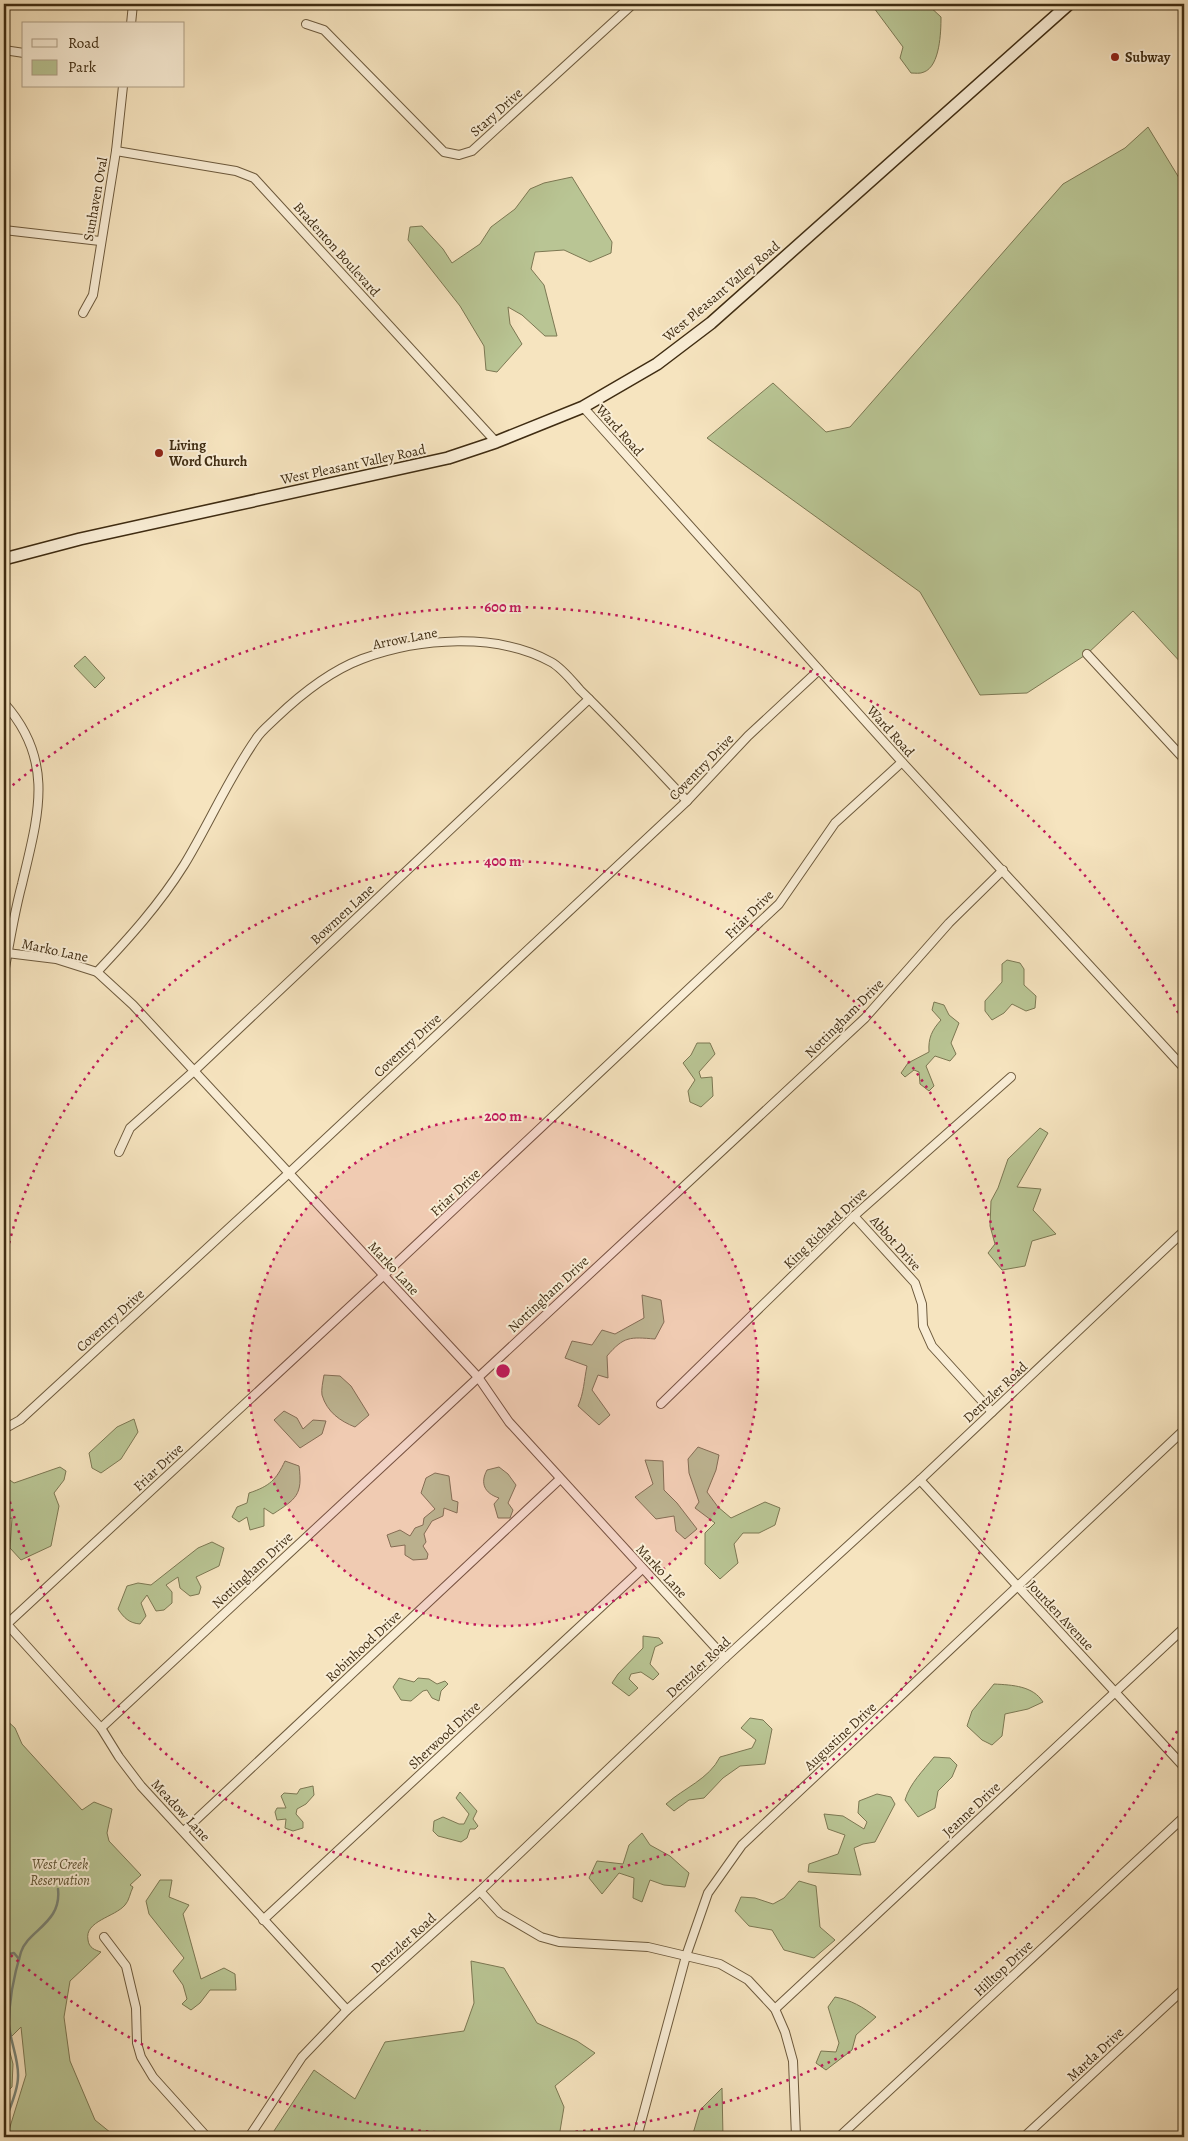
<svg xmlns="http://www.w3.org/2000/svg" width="1188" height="2141" font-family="Alegreya,serif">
<rect width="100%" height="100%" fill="#f6e4bf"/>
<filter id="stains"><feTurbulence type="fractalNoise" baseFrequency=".004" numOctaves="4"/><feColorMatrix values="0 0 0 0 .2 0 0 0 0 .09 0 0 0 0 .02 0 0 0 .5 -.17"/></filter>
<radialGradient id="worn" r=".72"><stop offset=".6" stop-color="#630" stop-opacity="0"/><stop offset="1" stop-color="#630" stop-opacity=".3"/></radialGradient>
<g fill="#b9c594" stroke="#7c7853">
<path d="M871,4H927L941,17C941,32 940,66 924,72C920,74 915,73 911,73L900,58L903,47Z"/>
<polygon points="1148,127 1184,186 1184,666 1133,611 1087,654 1027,693 980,695 920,592 707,438 773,383 826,432 850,427 1063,184 1125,148"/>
<polygon points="572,177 612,242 611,253 590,262 564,250 535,252 531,269 544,285 557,336 545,336 522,315 508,307 510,324 522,344 497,372 486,370 484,346 460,306 408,240 410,227 422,226 443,249 452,263 480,244 491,227 515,209 530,189 544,183"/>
<polygon points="85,656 105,678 95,688 74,666"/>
<polygon points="1007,960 1020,963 1024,969 1024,985 1036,996 1035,1008 1026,1011 1012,1004 1004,1013 992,1020 985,1011 985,1001 1002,982 1002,964"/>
<path d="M934,1002L944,1005L949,1015L959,1023L951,1043L956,1054L950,1061L935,1056L926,1066L934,1086L929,1091L920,1084L919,1072L914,1070L905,1077L901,1073L908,1063L929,1052C928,1038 932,1030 941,1020L932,1010Z"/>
<polygon points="697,1043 710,1043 715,1054 699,1072 701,1078 712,1077 713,1096 701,1107 690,1102 688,1091 695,1080 683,1063 691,1055"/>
<polygon points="1040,1128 1048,1133 1017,1187 1041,1189 1033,1210 1056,1234 1032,1241 1025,1266 1002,1270 988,1253 995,1244 990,1226 991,1201 998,1188 1008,1159"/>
<path d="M642,1295L661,1300L664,1322L655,1339C630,1337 624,1336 607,1356L608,1378L598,1375L592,1390L610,1415L599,1425L578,1406C584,1393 584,1380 587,1366L565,1358L572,1341L592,1345L602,1330L615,1334L644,1318Z"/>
<path d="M324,1375L340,1376L351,1386L369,1415L355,1427C340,1421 327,1412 322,1395C321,1390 323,1381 324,1375Z"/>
<polygon points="284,1411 297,1418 303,1429 313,1420 326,1421 322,1434 300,1448 274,1420"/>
<polygon points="134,1419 138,1432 121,1459 101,1473 92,1468 89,1453 117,1427"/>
<polygon points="698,1447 719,1455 716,1470 707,1492 718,1507 731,1518 765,1502 780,1508 775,1525 759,1533 743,1533 734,1544 738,1563 720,1579 705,1564 705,1533 715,1523 695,1508 699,1502 689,1473 688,1459"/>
<polygon points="645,1460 663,1461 664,1490 677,1503 697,1529 685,1539 676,1531 674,1516 656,1519 635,1497 653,1484"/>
<path d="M285,1461L299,1466C303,1495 296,1499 273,1514L264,1508V1526L250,1530L247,1517L239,1522L232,1517L237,1507L247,1503L249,1493C270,1486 276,1480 285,1461Z"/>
<polygon points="60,1467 66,1471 64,1480 54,1493 59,1506 51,1546 21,1560 10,1548 12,1518 4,1519 4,1476 14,1483"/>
<path d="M499,1467L508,1474L516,1485L508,1503L513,1510L510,1518H498L494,1504L499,1498C484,1493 480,1483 487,1470Z"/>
<polygon points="435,1473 449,1476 452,1500 458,1502 457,1513 444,1508 443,1516 432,1521 424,1534 426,1542 423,1546 428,1554 427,1559 413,1560 405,1555 405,1545 391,1547 387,1535 400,1530 410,1536 415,1528 423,1525 424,1518 435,1509 421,1493 426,1478"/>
<path d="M212,1542L224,1548L219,1566L196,1577L201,1587L199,1594L190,1596L180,1588L178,1577L166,1585L172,1592V1603L164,1610L156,1611L147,1595L141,1603L146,1616L140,1624C129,1623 124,1618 118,1609L127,1586L138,1583L151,1585L198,1548Z"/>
<polygon points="643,1636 659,1638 663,1643 655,1647 650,1664 659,1674 653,1680 641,1672 631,1674 629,1679 638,1688 629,1696 612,1683 618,1674 643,1648"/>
<polygon points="399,1678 414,1682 418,1678 429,1679 437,1684 445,1681 448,1684 441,1691 439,1701 432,1698 427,1690 423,1691 411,1701 401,1700 393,1687"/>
<path d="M994,1684C1013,1685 1033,1686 1043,1702L1028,1709L1005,1714L1002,1736L992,1745L982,1740L967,1726L972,1711Z"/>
<path d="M4,1718L15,1728L22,1744L82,1810L94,1802L112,1809L107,1833L109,1841L141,1875L130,1885L133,1887C130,1893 129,1901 125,1905C115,1917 84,1921 88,1940C89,1948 95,1950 101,1952L70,1981L64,2017L70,2061L95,2120L116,2137H12L9,2130L26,2075L21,2027L7,2041L13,2064L12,2087L4,2095Z"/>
<path d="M750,1718L763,1720L772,1729L765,1764L740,1766L723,1778L704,1798L689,1800L674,1811L666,1804C684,1788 709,1779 720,1757L752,1748L756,1740L741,1728Z"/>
<path d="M934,1757L950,1758L957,1765L952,1777L938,1791L935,1808L918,1817L905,1800C910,1783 923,1771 934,1757Z"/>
<polygon points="313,1786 314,1795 306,1804 297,1809 296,1814 303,1822 303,1828 293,1831 285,1828 286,1819 277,1820 275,1812 277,1808 286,1808 281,1796 284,1793 297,1794 300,1789"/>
<polygon points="460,1792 477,1811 473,1819 478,1826 475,1829 470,1829 467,1838 461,1842 438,1836 433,1831 434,1821 443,1817 459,1824 464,1824 469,1814 456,1798"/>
<polygon points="877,1794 891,1797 895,1804 875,1842 863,1844 854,1848 861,1875 808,1872 809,1864 838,1854 845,1835 828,1829 824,1814 843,1816 864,1829 867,1822 858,1813 859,1801"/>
<polygon points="642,1833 650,1845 670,1856 689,1873 685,1887 664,1885 650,1880 642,1902 633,1898 634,1878 619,1873 602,1894 589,1878 597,1861 623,1864 629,1845"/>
<polygon points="160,1880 172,1880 169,1897 189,1905 183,1914 201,1979 224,1968 235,1974 236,1990 210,1990 200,2003 191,2010 182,2004 187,1999 183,1985 173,1971 184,1958 149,1914 146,1901"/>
<polygon points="799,1881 816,1886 820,1927 835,1940 814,1958 784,1950 772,1930 749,1926 735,1911 741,1897 755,1898 773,1904 784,1898"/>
<polygon points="471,1961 504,1968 537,2023 577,2041 595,2053 555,2086 564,2107 559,2137 270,2137 314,2070 355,2099 385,2042 464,2031 474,2003"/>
<path d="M835,1997C851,2000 863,2007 876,2017L856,2035L852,2050L826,2070L816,2063L821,2051L836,2052L839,2043L828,2007Z"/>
<polygon points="722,2088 723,2137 692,2137 700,2110"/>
</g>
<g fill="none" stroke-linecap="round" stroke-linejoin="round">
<g stroke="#788376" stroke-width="2.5">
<polyline points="4,1955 14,1953 19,1959"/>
<path d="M4,2124C9,2109 18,2092 18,2077C19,2059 10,2042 9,2024C9,2001 14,1975 21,1952C28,1930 62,1923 58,1889"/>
<polyline points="4,2133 4,2137"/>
</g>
<g stroke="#6d5a3d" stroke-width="10">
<g id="minor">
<polyline points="131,24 133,4"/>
<polyline points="306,24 324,30 444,152 459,155 472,151 633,4"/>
<polyline points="4,50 24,53"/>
<polyline points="116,151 236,171 254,178 496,442"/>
<polyline points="4,230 100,241"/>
<polyline points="83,313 93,295 116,151 123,86"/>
<polyline points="583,407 902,762 1184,1068"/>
<polyline points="1087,654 1184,759"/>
<path d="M4,703C56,761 38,816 22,884C14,914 9,944 4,974"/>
<polyline points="7,953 56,959 97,972 133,1005 478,1377 509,1422 725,1658"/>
<path d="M97,972C129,938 159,905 184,865C209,824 228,779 256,739C261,731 269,725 276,718C300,695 330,671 362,659C419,638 497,632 551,662C562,668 572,681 580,690C617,726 652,764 687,801"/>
<polyline points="119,1152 130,1128 194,1071 589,699"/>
<polyline points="854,1216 915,1283 922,1304 923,1326 932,1346 992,1412"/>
<polyline points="661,1404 854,1216 1011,1077"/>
<polyline points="4,1429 20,1420 289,1173 687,801 748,736 819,670"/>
<polyline points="920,1480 1184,1767"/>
<polyline points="5,1622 101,1728 119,1757 141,1786 347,2010"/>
<polyline points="7,1624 384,1275 779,904 835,823 902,762"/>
<polyline points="101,1728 865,1018 949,923 1003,870"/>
<polyline points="184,1831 560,1479"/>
<polyline points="480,1891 500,1913 541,1937 559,1942 648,1947 720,1964 748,1980 775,2009 785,2032 793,2061 796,2137"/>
<polyline points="263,1920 642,1569"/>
<polyline points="104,1937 126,1966 136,2008 137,2043 141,2057 153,2077 207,2137"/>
<polyline points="775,2009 1184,1628"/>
<polyline points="249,2137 302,2057 347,2010 480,1891 725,1658 920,1480 1184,1231"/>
<polyline points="637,2137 686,1956 708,1893 742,1845 1184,1430"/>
<polyline points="839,2137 1184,1817"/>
<polyline points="1024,2137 1184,1989"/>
</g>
</g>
<g stroke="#3f2c12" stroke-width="14">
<polyline id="secondary" points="4,559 80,539 448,458 496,442 583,407 657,364 711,323 1069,4"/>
</g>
<use href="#minor" stroke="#f9edd5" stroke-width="8"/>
<use href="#secondary" stroke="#f9edd5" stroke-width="11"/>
</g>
<circle cx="503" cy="1371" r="255" fill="#c2185b" fill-opacity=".12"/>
<g fill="none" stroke="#c2185b" stroke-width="2.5" stroke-dasharray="2.5 5">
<circle cx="503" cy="1371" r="255"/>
<path d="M4 1265A510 510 0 1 1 4 1477"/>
<path d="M1184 1718A764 764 0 0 1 7 1952M7 790A764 764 0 0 1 1184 1024"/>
</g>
<g fill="#8f2418" stroke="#f9edd5" stroke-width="2">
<circle cx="1115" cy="57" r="5"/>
<circle cx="159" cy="453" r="5"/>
</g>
<g text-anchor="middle" stroke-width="4" stroke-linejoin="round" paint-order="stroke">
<g font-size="14" font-weight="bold" fill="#3f2c12" stroke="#f9edd5" text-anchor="start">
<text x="1125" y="62">Subway</text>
<text x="169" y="450">Living<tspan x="169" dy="16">Word Church</tspan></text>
</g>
<g font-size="14" fill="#3f2c12" stroke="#f9edd5">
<text transform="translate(496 112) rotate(-42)" y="5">Stary Drive</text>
<text transform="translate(95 199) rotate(-80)" y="5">Sunhaven Oval</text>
<text transform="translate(337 249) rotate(48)" y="5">Bradenton Boulevard</text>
<text transform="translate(721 291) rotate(-40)" y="5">West Pleasant Valley Road</text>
<text transform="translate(620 430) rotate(48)" y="5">Ward Road</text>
<text transform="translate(353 464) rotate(-12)" y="5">West Pleasant Valley Road</text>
<text transform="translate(405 638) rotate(-11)" y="5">Arrow Lane</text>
<text transform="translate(891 731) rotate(48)" y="5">Ward Road</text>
<text transform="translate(701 767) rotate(-46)" y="5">Coventry Drive</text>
<text transform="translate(342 914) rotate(-43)" y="5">Bowmen Lane</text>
<text transform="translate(749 914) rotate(-45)" y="5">Friar Drive</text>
<text transform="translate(55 950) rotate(12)" y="5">Marko Lane</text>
<text transform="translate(844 1018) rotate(-45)" y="5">Nottingham Drive</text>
<text transform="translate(407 1045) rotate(-43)" y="5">Coventry Drive</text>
<text transform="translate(455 1192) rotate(-43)" y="5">Friar Drive</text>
<text transform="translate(825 1228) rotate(-44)" y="5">King Richard Drive</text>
<text transform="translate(896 1243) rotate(48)" y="5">Abbot Drive</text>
<text transform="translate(394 1268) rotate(47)" y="5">Marko Lane</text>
<text transform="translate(548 1294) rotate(-43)" y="5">Nottingham Drive</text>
<text transform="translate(110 1320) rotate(-42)" y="5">Coventry Drive</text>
<text transform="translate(995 1392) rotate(-43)" y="5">Dentzler Road</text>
<text transform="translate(158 1467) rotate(-43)" y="5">Friar Drive</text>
<text transform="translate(252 1570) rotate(-43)" y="5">Nottingham Drive</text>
<text transform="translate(662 1571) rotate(47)" y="5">Marko Lane</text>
<text transform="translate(1061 1615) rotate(47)" y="5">Jourden Avenue</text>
<text transform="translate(363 1646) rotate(-43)" y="5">Robinhood Drive</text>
<text transform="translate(698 1667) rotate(-43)" y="5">Dentzler Road</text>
<text transform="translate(444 1735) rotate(-43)" y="5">Sherwood Drive</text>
<text transform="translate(840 1736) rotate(-43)" y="5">Augustine Drive</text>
<text transform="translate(971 1809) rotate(-43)" y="5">Jeanne Drive</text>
<text transform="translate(181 1810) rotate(47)" y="5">Meadow Lane</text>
<text transform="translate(403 1943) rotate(-42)" y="5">Dentzler Road</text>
<text transform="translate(1003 1968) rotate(-43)" y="5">Hilltop Drive</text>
<text transform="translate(1095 2054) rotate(-43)" y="5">Marda Drive</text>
</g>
<g font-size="14" font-style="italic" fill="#5e5232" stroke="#f9edd5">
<text x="60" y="1869">West Creek<tspan x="60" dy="16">Reservation</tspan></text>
</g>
</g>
<circle cx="503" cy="1371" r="8" fill="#c2185b" stroke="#f9edd5" stroke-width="2.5"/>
<g font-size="15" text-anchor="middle" font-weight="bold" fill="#c2185b" stroke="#f9edd5" stroke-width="4" stroke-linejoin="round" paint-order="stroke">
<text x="503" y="612">600 m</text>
<text x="503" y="866">400 m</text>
<text x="503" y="1121">200 m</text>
</g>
<rect width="1188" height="2141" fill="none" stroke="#f6e4bf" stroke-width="20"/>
<rect x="5" y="5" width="1178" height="2131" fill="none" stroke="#3f2c12" stroke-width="2.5"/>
<rect x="10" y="10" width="1168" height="2121" fill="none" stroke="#3f2c12"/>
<rect x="22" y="22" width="162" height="65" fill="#f9edd5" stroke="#afa087"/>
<rect x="32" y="39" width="25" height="8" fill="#f9edd5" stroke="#afa087"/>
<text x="68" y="48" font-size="15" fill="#3f2c12">Road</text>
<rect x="32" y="60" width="25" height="15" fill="#b9c594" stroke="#afa087"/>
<text x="68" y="72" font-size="15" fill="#3f2c12">Park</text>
<rect width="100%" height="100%" filter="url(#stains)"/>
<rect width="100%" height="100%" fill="url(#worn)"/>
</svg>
